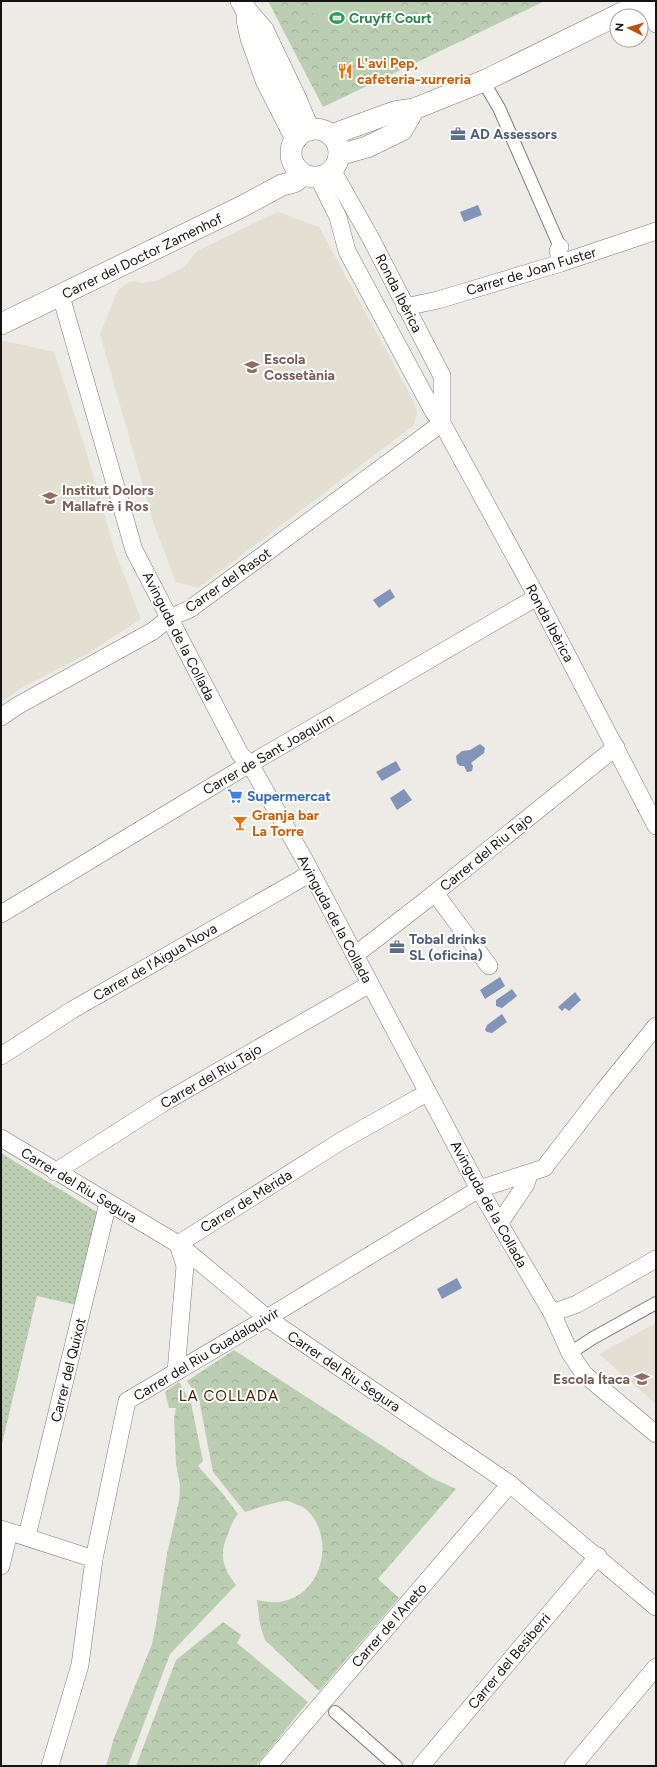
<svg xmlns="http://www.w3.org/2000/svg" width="657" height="1767" font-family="Figtree,sans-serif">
<defs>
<pattern id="grass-dots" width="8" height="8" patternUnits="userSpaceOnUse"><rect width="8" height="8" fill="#bbceb2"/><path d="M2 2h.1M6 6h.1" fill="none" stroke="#a0b098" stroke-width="1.8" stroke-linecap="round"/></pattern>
<pattern id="forest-crowns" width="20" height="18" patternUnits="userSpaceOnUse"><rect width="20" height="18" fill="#bbceb2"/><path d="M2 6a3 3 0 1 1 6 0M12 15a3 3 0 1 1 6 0" fill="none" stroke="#a0b098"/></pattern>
</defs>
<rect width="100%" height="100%" fill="#edebe6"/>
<g fill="#e4dfd3">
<polygon points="278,212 319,227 413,400 417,412 414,425 198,588 176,582 154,525 100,334 118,290 131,281 142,283 156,281 184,267 197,251"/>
<polygon points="5,341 54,352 83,441 116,555 141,619 87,654 23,687 1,702 1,343"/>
<polygon points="656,1323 656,1404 599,1354"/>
</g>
<polygon fill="url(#grass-dots)" points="1,1153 97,1212 76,1305 37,1296 1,1448"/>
<g fill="url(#forest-crowns)">
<polygon points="268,1 545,1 323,107"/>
<path d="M234,1350L432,1478L456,1489L378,1579L399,1598L319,1691L265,1640L260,1625L257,1600C264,1601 272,1603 279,1602C315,1598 332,1555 317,1524C313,1516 307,1508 298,1505C295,1504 290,1501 287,1501C277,1501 255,1509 245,1512L213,1472L199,1399L187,1381Z"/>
<path d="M179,1382L191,1403L203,1461L198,1466L223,1494L238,1514C233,1520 231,1526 228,1534C219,1554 222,1567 236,1585L170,1654L128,1766H106L114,1738L152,1644L156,1624L167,1554L179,1501L180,1485L176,1464L174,1418L176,1408H169L165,1392Z"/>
<polygon points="223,1622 241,1635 237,1643 308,1702 256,1766 136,1766 176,1660"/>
</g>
<polygon fill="#bbceb2" points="307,1 399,1 322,35"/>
<g fill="#8294b7">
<polygon points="478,205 482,215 464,222 460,212"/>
<polygon points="390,589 395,597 379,608 373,600"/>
<polygon points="480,744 485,748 484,753 471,763 473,766 472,771 467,772 464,766 460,766 457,763 456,756 462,751 470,750"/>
<polygon points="396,761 401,770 382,781 376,772"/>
<polygon points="404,789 412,800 397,810 390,798"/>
<polygon points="500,977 505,986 485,999 480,990"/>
<polygon points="512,989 517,996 502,1008 496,1006 496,1000"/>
<polygon points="575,992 581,1000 569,1011 565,1008 562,1011 558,1007"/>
<polygon points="502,1014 507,1022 492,1033 487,1032 485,1030 487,1025"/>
<polygon points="457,1278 462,1288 442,1299 437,1289"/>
</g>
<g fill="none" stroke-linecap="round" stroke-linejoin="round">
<g stroke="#7d7b77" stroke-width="14">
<g id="pedestrian">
<polyline points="483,81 499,108 560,247"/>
<polyline points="570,1353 593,1338 656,1303"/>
<polyline points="335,1712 396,1766"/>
</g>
</g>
<g stroke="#7d7b77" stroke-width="18">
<g id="minor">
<polyline points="647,1 656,24"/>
<polyline points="332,170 370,237 442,376 442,423"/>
<polyline points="318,177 338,217 347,251 433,411 442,423 537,597 656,826"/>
<polyline points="560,247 558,251 561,263"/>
<polyline points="61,296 134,550 240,754 250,764 304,859 479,1189 552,1313 570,1353 584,1374 656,1434"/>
<polyline points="405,307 438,300 561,263 656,231"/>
<polyline points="1,717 17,706 153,631 169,618 190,609 442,423"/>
<polyline points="435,893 489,966"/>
<polyline points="1,914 231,775 537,597"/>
<polyline points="355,955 425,901 616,747"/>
<polyline points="1,1056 72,1010 311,873"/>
<polyline points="1,1138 178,1244 267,1318 510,1484 656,1607"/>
<polyline points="55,1172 163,1103 370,984"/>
<polyline points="499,1224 526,1184 529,1174"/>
<polyline points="552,1313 577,1304 656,1259"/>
<polyline points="176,1372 185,1266 178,1244 341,1141 416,1099 428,1093"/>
<polyline points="1,1529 94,1559"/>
<polyline points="27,1536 108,1203"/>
<polyline points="1,1566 9,1532"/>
<polyline points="50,1766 80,1665 94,1559 127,1401 267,1318 479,1189 544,1168 604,1090 656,1026"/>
<polyline points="268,1766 510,1484"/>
<polyline points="421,1766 598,1556"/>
<polyline points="573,1766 656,1667"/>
</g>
</g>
<g stroke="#7d7b77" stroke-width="22">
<g id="tertiary">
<polyline points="241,1 246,10 263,30 296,99 309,130"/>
<polyline points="247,20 251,38 266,80 296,139"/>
<circle cx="315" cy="153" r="24"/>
<polyline points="331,135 394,112 414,109 486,80 646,1"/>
<polyline points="339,155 367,147 402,130 414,109"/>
<polyline points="1,324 241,207 282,185 294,182 304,175"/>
</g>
</g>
<use href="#pedestrian" stroke="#fff" stroke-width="12"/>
<use href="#minor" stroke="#fff" stroke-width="17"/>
<use href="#tertiary" stroke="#fff" stroke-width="21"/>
</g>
<defs>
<g id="stadium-bare" transform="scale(1.2)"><path d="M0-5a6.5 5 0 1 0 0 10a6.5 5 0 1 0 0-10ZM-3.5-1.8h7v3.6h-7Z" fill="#2e9e5b" stroke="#fff" stroke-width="2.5" paint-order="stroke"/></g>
<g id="restaurant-bare" transform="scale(1.2)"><path d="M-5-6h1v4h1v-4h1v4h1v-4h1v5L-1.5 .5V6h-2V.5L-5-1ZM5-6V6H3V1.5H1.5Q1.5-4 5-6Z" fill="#e8710a" stroke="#fff" stroke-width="2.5" paint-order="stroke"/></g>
<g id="office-bare" transform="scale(1.2)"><path d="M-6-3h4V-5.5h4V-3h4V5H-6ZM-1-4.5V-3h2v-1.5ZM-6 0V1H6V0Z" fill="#5c6f8a" stroke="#fff" stroke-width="2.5" paint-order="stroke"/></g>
<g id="school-bare" transform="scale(1.2)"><path d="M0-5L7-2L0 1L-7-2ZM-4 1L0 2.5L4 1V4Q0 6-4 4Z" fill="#8d6e63" stroke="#fff" stroke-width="2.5" paint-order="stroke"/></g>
<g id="supermarket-bare" transform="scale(1.2)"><path d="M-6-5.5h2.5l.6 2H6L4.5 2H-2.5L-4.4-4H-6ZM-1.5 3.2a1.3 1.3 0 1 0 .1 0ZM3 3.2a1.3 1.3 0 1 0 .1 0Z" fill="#3f7fe0" stroke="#fff" stroke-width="2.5" paint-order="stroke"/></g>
<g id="bar-bare" transform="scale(1.2)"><path d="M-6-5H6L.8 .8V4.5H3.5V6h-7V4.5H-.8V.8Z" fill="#e8710a" stroke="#fff" stroke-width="2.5" paint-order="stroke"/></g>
</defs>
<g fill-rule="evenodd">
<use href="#stadium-bare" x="337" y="18"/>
<use href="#restaurant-bare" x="345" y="71"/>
<use href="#office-bare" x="458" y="134"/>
<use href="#school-bare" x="252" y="367"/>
<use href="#school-bare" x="50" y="498"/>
<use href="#supermarket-bare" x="235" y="796"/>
<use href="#bar-bare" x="240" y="823"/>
<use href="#office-bare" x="397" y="947"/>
<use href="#school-bare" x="642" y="1379"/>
</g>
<g text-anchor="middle" stroke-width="4" stroke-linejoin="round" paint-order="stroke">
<g font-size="14" font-weight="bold" fill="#27864d" stroke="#fff" text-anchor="start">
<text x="349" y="23">Cruyff Court</text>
</g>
<g font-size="14" font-weight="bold" fill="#c56008" stroke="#fff" text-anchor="start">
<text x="357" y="68">L'avi Pep,<tspan x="357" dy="16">cafeteria-xurreria</tspan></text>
<text x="252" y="820">Granja bar<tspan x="252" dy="16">La Torre</tspan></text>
</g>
<g font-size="14" font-weight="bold" fill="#4e5e75" stroke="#fff" text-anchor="start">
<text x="470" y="139">AD Assessors</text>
<text x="409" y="944">Tobal drinks<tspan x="409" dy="16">SL (oficina)</tspan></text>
</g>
<g font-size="14" fill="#141312" stroke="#fff">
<text transform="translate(142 256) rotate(-26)" y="5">Carrer del Doctor Zamenhof</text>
<text transform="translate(531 271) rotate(-17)" y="5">Carrer de Joan Fuster</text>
<text transform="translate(399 293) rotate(63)" y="5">Ronda Ibèrica</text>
<text transform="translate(228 580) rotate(-35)" y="5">Carrer del Rasot</text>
<text transform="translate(550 623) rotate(62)" y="5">Ronda Ibèrica</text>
<text transform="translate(179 636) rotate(63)" y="5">Avinguda de la Collada</text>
<text transform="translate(268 754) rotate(-30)" y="5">Carrer de Sant Joaquim</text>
<text transform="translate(486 852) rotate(-39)" y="5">Carrer del Riu Tajo</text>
<text transform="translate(335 919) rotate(62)" y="5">Avinguda de la Collada</text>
<text transform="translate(155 962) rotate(-30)" y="5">Carrer de l'Aigua Nova</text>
<text transform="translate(211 1076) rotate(-30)" y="5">Carrer del Riu Tajo</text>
<text transform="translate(79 1185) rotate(31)" y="5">Carrer del Riu Segura</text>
<text transform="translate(246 1201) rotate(-32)" y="5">Carrer de Mèrida</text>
<text transform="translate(489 1204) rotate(61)" y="5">Avinguda de la Collada</text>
<text transform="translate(206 1354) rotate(-31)" y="5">Carrer del Riu Guadalquivir</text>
<text transform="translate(68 1370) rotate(-76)" y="5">Carrer del Quixot</text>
<text transform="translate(344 1371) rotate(34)" y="5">Carrer del Riu Segura</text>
<text transform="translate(389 1625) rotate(-49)" y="5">Carrer de l'Aneto</text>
<text transform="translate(509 1661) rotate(-50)" y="5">Carrer del Besiberri</text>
</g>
<g font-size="14" font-weight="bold" fill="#785e54" stroke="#fff" text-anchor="start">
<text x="264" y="364">Escola<tspan x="264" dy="16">Cossetània</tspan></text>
<text x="62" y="495">Institut Dolors<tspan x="62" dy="16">Mallafrè i Ros</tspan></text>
<text x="630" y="1384" text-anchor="end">Escola Ítaca</text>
</g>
<g font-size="14" font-weight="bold" fill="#366cbe" stroke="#fff" text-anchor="start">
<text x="247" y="801">Supermercat</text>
</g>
<g font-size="15" letter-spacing="1" fill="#4c1e01" stroke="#fff">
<text x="229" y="1401">LA COLLADA</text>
</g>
</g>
<rect width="657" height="1767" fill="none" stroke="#141312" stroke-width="4"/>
<g transform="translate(629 28) rotate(275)"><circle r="19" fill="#ffffff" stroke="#a1a1a0"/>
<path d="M0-3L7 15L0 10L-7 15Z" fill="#b4540f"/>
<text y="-6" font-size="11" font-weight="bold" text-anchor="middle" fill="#141312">N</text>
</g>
</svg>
